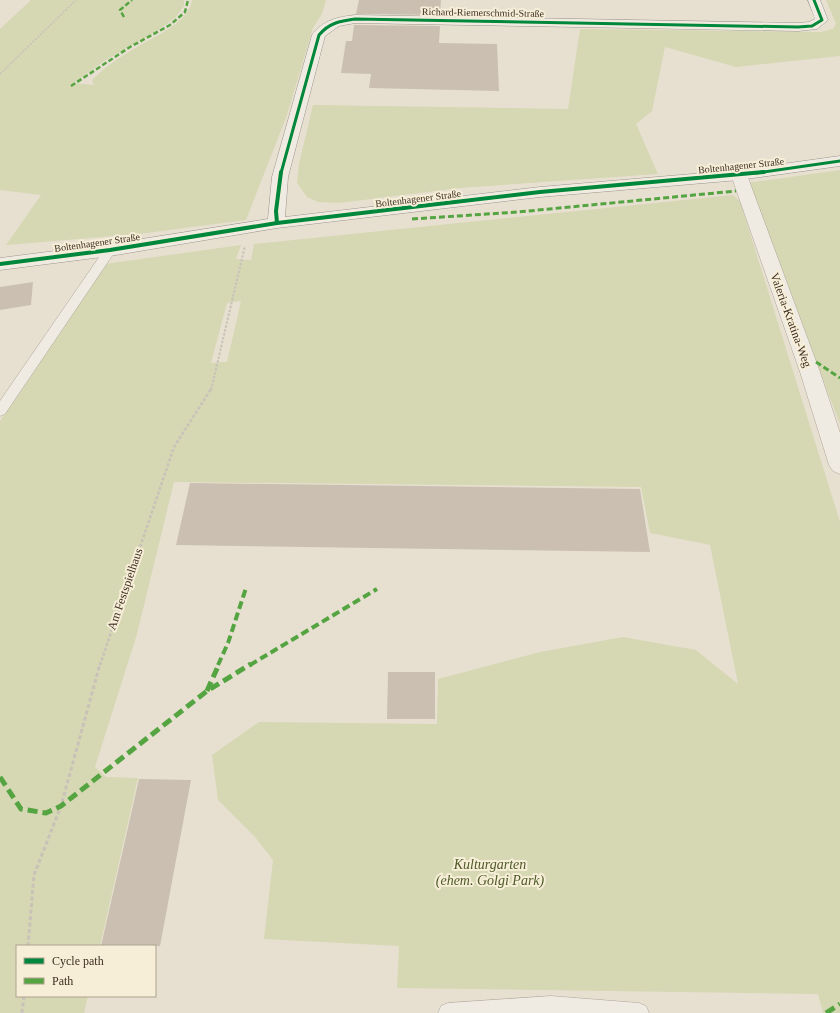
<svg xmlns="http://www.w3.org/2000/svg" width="840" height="1013" font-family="'Times New Roman',serif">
<rect width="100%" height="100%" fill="#e7e0d1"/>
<g fill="#d6d7b3" fill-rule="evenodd">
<path d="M31,0H184V6L175,18L158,30L104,61L74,83L94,85L92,80C104,68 117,59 132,50C150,38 189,24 192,0H326L322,14L313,28L287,115L246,220L139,234L6,245L41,195L0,190V29Z"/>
<polygon points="826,0 840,0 840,56 736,67 665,47 652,111 636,124 658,174 460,188 339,203 318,202 307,197 297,183 299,164 313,105 568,109 580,29 821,32 833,29 836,24"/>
<polygon points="840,170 840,424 747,183"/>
<path d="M733,195L740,201L840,522V1013H823L818,994L397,988L399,946L264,939L273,860L255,837L218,800L212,755L259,722L437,724L438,679L540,652L623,637L696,650L738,684L710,545L650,533L641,487L174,482L137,634L95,767L106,777L138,778L100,946H17V996H88L84,1013H0V421L105,264L241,245L236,259L251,260L254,244ZM241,301L227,362L211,363L227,303Z"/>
</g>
<g fill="#cbbfb2">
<polygon points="359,0 441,0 440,15 356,14"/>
<polygon points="354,25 440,26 439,43 497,44 499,91 369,88 371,74 341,73 346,41 352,41"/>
<polygon points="33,282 31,305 0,310 0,287"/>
<polygon points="190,483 640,489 650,552 176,545"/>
<polygon points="388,672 435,672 435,719 387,719"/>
<polygon points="139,779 191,780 160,946 101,946"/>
</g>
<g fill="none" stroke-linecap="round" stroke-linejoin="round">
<g stroke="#ada599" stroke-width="1">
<g id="lane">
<polygon points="110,246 115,250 114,253 5,414 0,416 0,401 106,247"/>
<polygon points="551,996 639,1003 646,1006 649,1013 438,1013 441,1006 448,1003"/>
</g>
</g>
<g stroke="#ada599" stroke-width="1">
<polygon id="street" points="739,170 745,172 747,175 820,372 840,433 840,474 833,471 829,465 800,372 731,175 733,172"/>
</g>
<g stroke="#9c958a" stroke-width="1">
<path id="secondary" d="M808,0H820L828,20L817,29L798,31L355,23L339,26L325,36L288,177L285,217L540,187L739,170L840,156V166L739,180L540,197L277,228L110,256L0,270V258L110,244L268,219L272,177L312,35C323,20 338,17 355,15L798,23L809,22L815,19Z"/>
</g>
<polyline stroke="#c8c2b9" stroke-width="1.5" stroke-dasharray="2 1.5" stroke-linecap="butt" points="0,74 76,0"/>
<polyline stroke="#c8c2b9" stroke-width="2" stroke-dasharray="2.5 1.5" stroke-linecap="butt" points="211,390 245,246"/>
<polyline stroke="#c8c2b9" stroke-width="2.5" stroke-dasharray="3 2" stroke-linecap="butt" points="100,665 174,447 211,389"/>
<g stroke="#c8c2b9" stroke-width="3" stroke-dasharray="4 2.5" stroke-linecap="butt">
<polyline points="28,946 34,875 61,806 100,664"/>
<polyline points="22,1013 24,996"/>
</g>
<use href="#lane" fill="#efebe3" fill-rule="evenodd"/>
<use href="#street" fill="#efebe3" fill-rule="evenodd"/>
<use href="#secondary" fill="#efebe3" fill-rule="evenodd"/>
<g stroke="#54a441" stroke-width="2.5" stroke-dasharray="5 2.5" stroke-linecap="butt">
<polyline points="124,17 120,10 132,0"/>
<polyline points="71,86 130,47 170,25 185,12 188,0"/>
</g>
<g stroke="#54a441" stroke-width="3" stroke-dasharray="6 3" stroke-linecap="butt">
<polyline points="412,219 518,212 736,191"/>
<polyline points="816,362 840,378"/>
</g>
<g stroke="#54a441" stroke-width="4" stroke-dasharray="8 4" stroke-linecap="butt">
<polyline points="218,665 228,643 246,588"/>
<polyline points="250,665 377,589"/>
</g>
<g stroke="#54a441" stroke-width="5" stroke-dasharray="10 5" stroke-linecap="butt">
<polyline points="207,691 219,664"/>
<polyline points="0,777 21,809 46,813 61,806 207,691 251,664"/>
<polyline points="826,1013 840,1004"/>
</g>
<g stroke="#f7eed8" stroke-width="4.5">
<g id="cycleway-far1">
<path d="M281,173L319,35C329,23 340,21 355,19L798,27L812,26L822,20L814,0"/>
<polyline points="756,173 840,161"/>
</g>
</g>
<g stroke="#f7eed8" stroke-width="6">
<g id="cycleway">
<polyline points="277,223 276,211 281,172"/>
<polyline points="0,264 110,250 277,223 540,192 764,172"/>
</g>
</g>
<use href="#cycleway-far1" stroke="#00873e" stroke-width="3"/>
<use href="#cycleway" stroke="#00873e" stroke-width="4"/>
</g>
<g text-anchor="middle" stroke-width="4" stroke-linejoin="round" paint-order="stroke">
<g font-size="10" fill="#3d2e20" stroke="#f7eed8">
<text transform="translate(483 12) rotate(1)" y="4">Richard-Riemerschmid-Straße</text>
<text transform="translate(741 165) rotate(-6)" y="4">Boltenhagener Straße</text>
<text transform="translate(418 198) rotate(-7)" y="4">Boltenhagener Straße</text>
<text transform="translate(97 242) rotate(-8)" y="4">Boltenhagener Straße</text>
</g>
<g font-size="12" fill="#3d2e20" stroke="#f7eed8">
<text transform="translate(791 320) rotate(70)" y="4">Valeria-Kratina-Weg</text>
<text transform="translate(125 589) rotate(-71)" y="4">Am Festspielhaus</text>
</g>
<g font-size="14" font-style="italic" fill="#4d5a26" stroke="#f7eed8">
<text x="490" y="869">Kulturgarten<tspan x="490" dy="16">(ehem. Golgi Park)</tspan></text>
</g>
</g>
<rect x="16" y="945" width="140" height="52" fill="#f7eed8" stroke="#ada18e"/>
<rect x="24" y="958" width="20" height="6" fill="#00873e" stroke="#ada18e"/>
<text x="52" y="965" font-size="12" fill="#3d2e20">Cycle path</text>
<rect x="24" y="978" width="20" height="6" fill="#54a441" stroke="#ada18e"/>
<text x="52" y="985" font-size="12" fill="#3d2e20">Path</text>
</svg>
